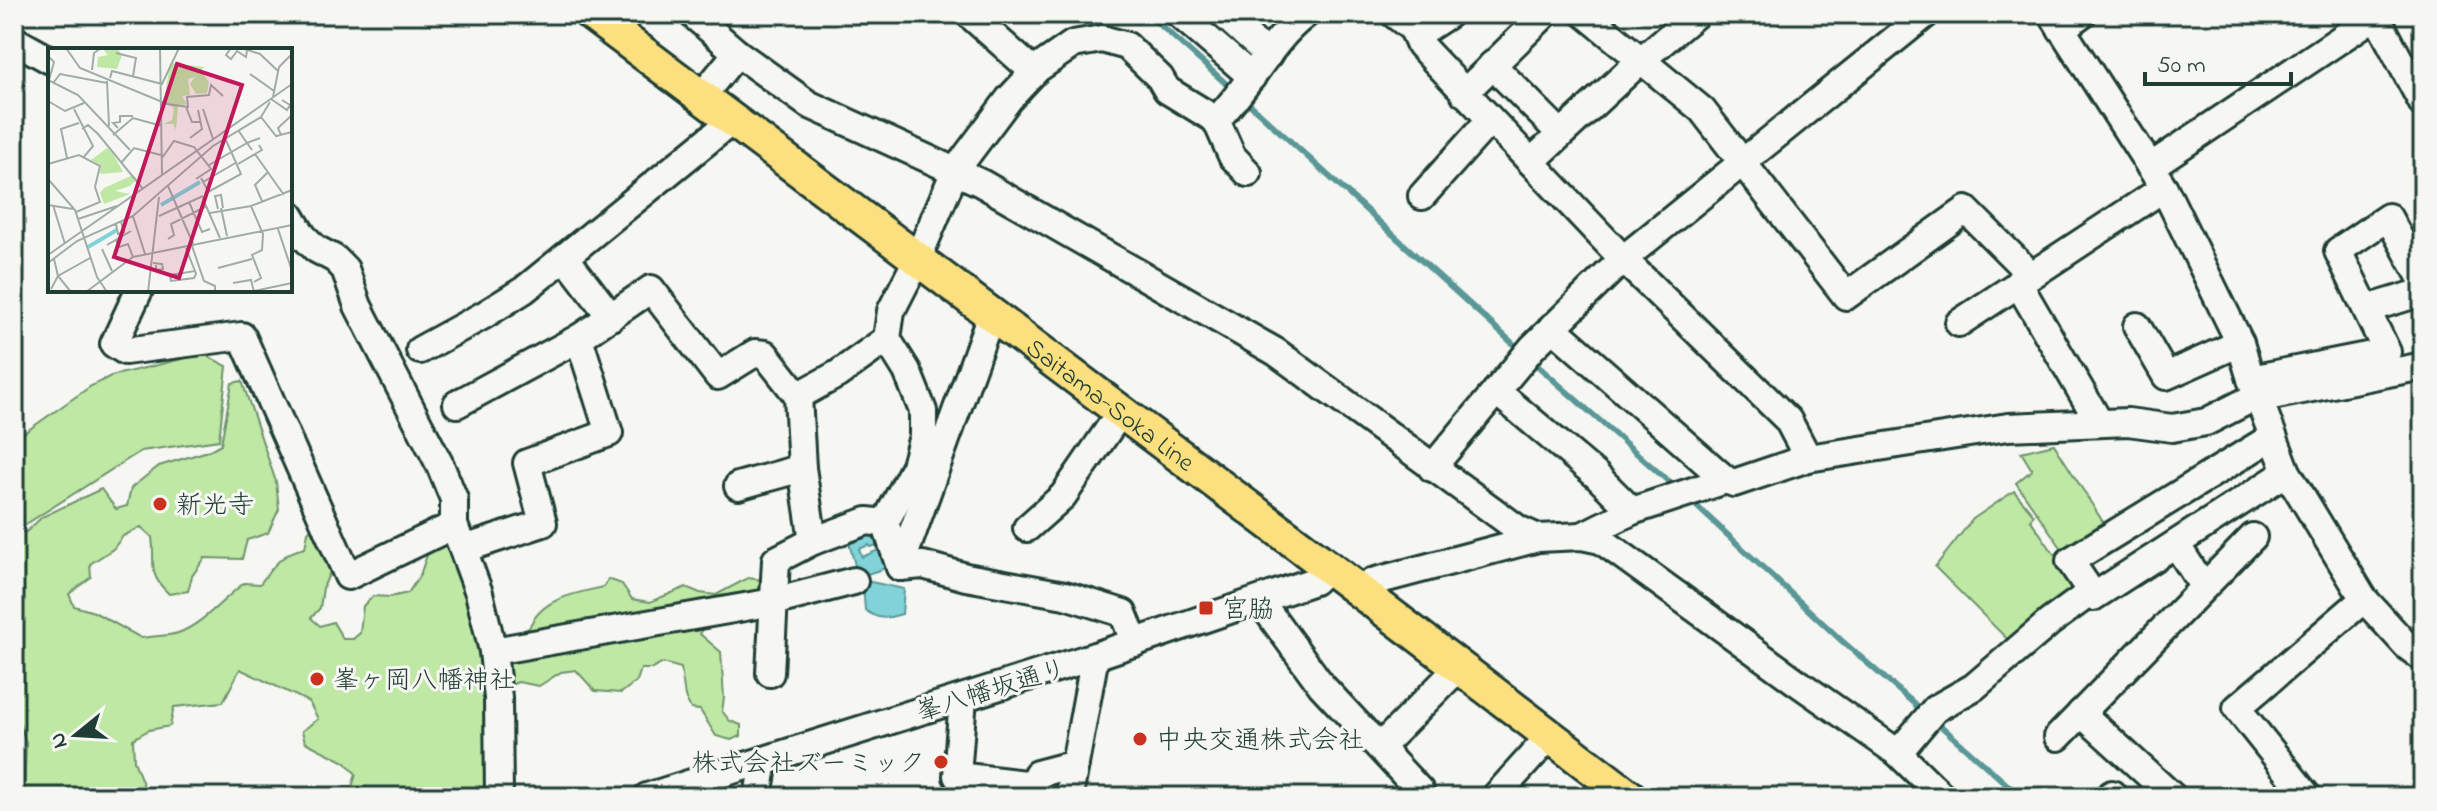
<svg xmlns="http://www.w3.org/2000/svg" width="2437" height="811" font-family="'Indie Flower','Klee One',sans-serif">
<rect width="100%" height="100%" fill="#f6f6f2"/>
<filter id="ink" filterUnits="userSpaceOnUse"><feTurbulence type="fractalNoise" baseFrequency=".0125" numOctaves="2"/><feDisplacementMap in="SourceGraphic" scale="16" xChannelSelector="R" yChannelSelector="G"/><feConvolveMatrix kernelMatrix="1 2 1 2 8 2 1 2 1" color-interpolation-filters="sRGB"/></filter>
<g filter="url(#ink)">
<g fill="#bee8a4" stroke="#6e926c" stroke-width="2">
<polygon points="203,354 227,366 219,440 141,451 23,526 14,517 14,440 91,386 111,376"/>
<path d="M242,381L276,482L279,509L268,533L247,540L242,559L205,558L192,576L188,591L169,594C146,572 156,565 152,537L141,527L123,536L113,549L90,564L91,577L69,594L74,606L94,612L141,638C151,636 170,636 178,633C203,624 223,599 244,583L260,584C272,567 283,552 305,548L308,532L311,529L327,539L330,572L323,588L320,608L311,618L320,626L333,622L343,639H353L360,633L363,606L373,596L390,597L408,593L420,575L427,555L435,549L452,543L503,639L529,628C541,598 576,593 604,587L608,579L622,584L632,599L650,602L686,587L700,593L716,595L748,578L762,580L766,591C747,611 736,631 706,625L700,634L721,652L724,698L722,711L730,721L741,725V736L731,740L716,736L700,710L691,709L685,697L681,668L663,663L652,669H641L637,681L621,693L595,691L576,670L561,672L539,686L518,682L505,687L493,797H349L356,774L345,762L305,742L302,731L318,719L309,702L240,669L223,702L174,707L170,726L149,730L133,739L134,761L148,797H24L26,743L14,706V532H26L42,517L101,489L116,509L127,506L131,488L159,466L208,451L221,444L232,383Z"/>
<polygon points="2054,444 2108,530 2067,556 2016,483 2032,470 2021,452"/>
<polygon points="2014,491 2034,515 2030,519 2081,593 2014,646 1935,567 1973,519"/>
</g>
<g fill="#81d3d9" stroke="#5a9797" stroke-width="2">
<polygon points="876,527 882,544 870,547 869,545 859,549 862,557 883,548 889,567 867,574 857,573 847,535"/>
<path d="M871,582L904,589L902,614C886,619 878,620 865,610L863,584Z"/>
</g>
<g fill="none" stroke-linecap="round" stroke-linejoin="round">
<g stroke="#5a9797" stroke-width="6">
<polyline points="1148,14 1232,89"/>
<polyline points="1244,99 1520,350"/>
<polyline points="1531,360 1676,488"/>
<polyline points="1690,500 1842,641 1925,713"/>
<polyline points="1934,720 2021,797"/>
</g>
<g stroke="#1f3d34" stroke-width="32">
<g id="minor">
<polyline points="692,14 737,53 808,104 981,183 1276,352 1518,529 1538,538 1582,536 1601,540 1794,680 1898,753 1943,797"/>
<polyline points="969,14 1034,72"/>
<polyline points="1179,14 1252,77"/>
<polyline points="1223,14 1268,55"/>
<polyline points="1394,14 1413,29 1429,27 1449,14"/>
<polyline points="1585,14 1702,110 1846,296 1966,210 2031,275"/>
<polyline points="2052,14 2164,188 2240,343 2251,379 2287,472 2364,599 2407,646 2423,658"/>
<polyline points="2375,14 2423,104"/>
<polyline points="1413,29 1420,45 1623,259 1788,420 1808,458"/>
<polyline points="2061,29 2082,14"/>
<polyline points="14,40 50,60"/>
<polyline points="1492,65 1561,134"/>
<polyline points="1464,93 1545,14"/>
<polyline points="701,97 737,53"/>
<path d="M1216,120C1251,86 1268,43 1306,14"/>
<polyline points="1531,162 1641,60 1696,14"/>
<polyline points="2150,167 2378,14"/>
<polyline points="1422,196 1490,120"/>
<polyline points="290,215 303,236 316,249 335,259 345,269 358,306 440,465 454,499 454,525 479,593 493,651 498,698 499,797"/>
<polyline points="565,257 611,317"/>
<polyline points="2018,283 2099,422"/>
<polyline points="139,290 114,344 125,351 242,336 348,576 454,525"/>
<polyline points="2367,309 2423,292"/>
<polyline points="1959,323 2164,188"/>
<polyline points="2137,326 2166,376 2240,343"/>
<polyline points="1552,327 1726,480"/>
<polyline points="420,350 484,315 524,290 733,120"/>
<polyline points="2251,379 2387,352 2338,251 2388,217 2423,281"/>
<polyline points="1496,391 1596,475 1632,511"/>
<polyline points="457,404 579,338 651,289 718,376 755,353 765,354 798,396"/>
<polyline points="1432,468 1532,348 1623,259 1926,14"/>
<polyline points="738,486 802,468"/>
<polyline points="1027,528 1063,496 1120,413"/>
<polyline points="1582,536 1632,511 1726,480 1734,483 1808,458 2008,427 2128,422 2172,428 2206,422 2247,401 2423,366"/>
<polyline points="813,541 802,468 798,396 838,374 887,339"/>
<polyline points="2176,544 2203,586"/>
<polyline points="464,549 543,523 527,463 609,433 579,338"/>
<polyline points="900,567 885,523 915,466 923,436 923,411 907,371 887,339 891,311 917,260 955,171 1009,99 1037,69 1073,44 1102,39 1127,46 1160,78 1167,90 1216,120 1232,156 1248,173"/>
<polyline points="900,567 991,315"/>
<polyline points="900,567 923,565 966,577 1065,595 1123,613 1135,643"/>
<polyline points="2091,592 2070,561 2272,437"/>
<polyline points="1363,594 1372,582 1538,538"/>
<polyline points="1260,601 1322,686 1420,791"/>
<polyline points="493,651 773,602 854,581"/>
<polyline points="770,673 776,560 813,541 867,521 885,523"/>
<polyline points="963,698 957,776 1034,785 1037,774 1075,764"/>
<polyline points="2081,713 2173,797"/>
<polyline points="2058,737 2253,537"/>
<polyline points="1380,747 1458,668"/>
<polyline points="1898,753 1935,709 1974,687 2050,622 2091,592 2093,597 2287,472"/>
<polyline points="647,797 1095,656 1314,581 1328,567"/>
<polyline points="758,797 764,760"/>
<polyline points="1072,797 1070,791 1095,656"/>
<polyline points="1495,797 1550,736"/>
<polyline points="2108,797 2112,794 2114,797"/>
<polyline points="2308,797 2237,708 2364,599"/>
</g>
</g>
<g stroke="#1f3d34" stroke-width="38">
<g id="major">
<path id="s1" d="M591,14L1328,567L1630,797"/>
</g>
</g>
<use href="#minor" stroke="#f6f6f2" stroke-width="26"/>
<use href="#major" stroke="#fce080" stroke-width="32"/>
</g>
</g>
<g fill="#c8321e" stroke="#f6f6f2" stroke-width="3">
<circle cx="160" cy="504" r="8"/>
<rect x="1198" y="600" width="16" height="16" rx="4"/>
<circle cx="317" cy="679" r="8"/>
<circle cx="1140" cy="739" r="8"/>
<circle cx="941" cy="762" r="8"/>
</g>
<g text-anchor="middle" stroke-width="6" stroke-linejoin="round" paint-order="stroke">
<g font-size="26" fill="#1f3d34" stroke="#f6f6f2">
<text dy="9" stroke="none"><textPath href="#s1" startOffset="650">Saitama-Soka Line</textPath></text>
<text transform="translate(991 689) rotate(-17)" y="9">峯八幡坂通り</text>
</g>
<g font-size="26" fill="#1f3d34" stroke="#f6f6f2" text-anchor="start">
<text x="176" y="513">新光寺</text>
<text x="1222" y="617">宮脇</text>
<text x="333" y="688">峯ヶ岡八幡神社</text>
<text x="1156" y="748">中央交通株式会社</text>
<text x="925" y="771" text-anchor="end">株式会社ズーミック</text>
</g>
</g>
<g transform="translate(48 48)">
<rect width="244" height="244" fill="#f6f6f2"/>
<path d="M54,0H69L74,7L69,21L49,19L50,9L60,7ZM122,15L156,19L153,23L161,34L159,45L148,46L142,36L147,29L140,31L142,47L134,48L139,56L130,59L128,82L125,76H116L124,72L126,60L116,54ZM59,100L64,104L75,124L52,126L53,117L43,112ZM85,127L89,131L82,138L67,143L82,146L56,156L52,145L56,140Z" fill="#bee8a4"/>
<path fill="none" stroke="#81d3d9" stroke-width="4" d="M113,157L152,134M40,199L69,182"/>
<path fill="none" stroke="#a0aca6" stroke-width="2" d="M18,0L32,20L119,56L140,59L139,49L161,47L163,37L175,48M112,0L114,127M183,0L178,7L183,11L189,3L198,9L199,2M193,0L212,6L230,23M68,5L88,10L85,28M0,8L6,14L1,32M44,22L46,5L53,0M202,26L226,43M62,30L64,23L114,36L131,0M0,32L30,47L82,102M59,33L61,78M6,34L12,26L59,35M225,49L231,19L244,6M223,51L239,62L242,57L234,52M0,53L17,63L36,55M138,59L144,74H152M26,61L45,98L35,110M155,61L165,91M213,69L228,88L244,84M70,80L65,75L72,74V68H85M34,81L40,77L50,86L95,141M190,82L199,95L212,90M65,87L85,70L114,78M233,87L230,80L244,67M142,90L154,81L150,62M207,106L236,147M19,110L13,81L31,75M114,110L126,93L146,99L163,121L148,131M73,115L86,100L113,107M0,116L31,107L52,118L47,139L52,154L28,164M190,116L214,102L211,97M161,117L199,95L204,102M153,130L160,143L155,151L172,190M0,131L27,162L49,229L59,244M155,134L189,114M120,138L146,198M160,144L193,126L177,90M214,153L207,137L220,124M141,154L154,184L162,181M0,157L25,161M5,157L17,196M203,158L215,186L214,202L204,207L213,230L206,234M173,160L179,188M170,161L167,148L173,147L175,160M162,165L203,158L244,142M85,168L97,206M111,168L155,148M30,171L69,158M68,176L70,186L76,184L73,174M230,181L244,223M120,191L126,187L123,176L159,158M68,192L71,199L80,196L85,209M59,197L83,183M144,198L156,233L167,238V244M138,200L141,208L147,223L148,226L146,230L123,233L122,227L147,223M54,201L64,223M0,207L244,36M6,211L10,228L23,244M0,215L29,193L85,168L165,98L213,69L222,54M105,215L114,216L115,221L108,222V217M170,220L204,211M185,235L203,232L206,244M3,241L10,228L42,210M206,243L244,235M38,244L85,209L244,177M100,244L111,149"/>
<path fill="#c2185b" fill-opacity="0.15" stroke="#c2185b" stroke-width="4" d="M129,16L194,37L131,230L66,209Z"/>
<rect width="244" height="244" fill="none" stroke="#1f3d34" stroke-width="4"/>
</g>
<rect width="2437" height="811" fill="none" stroke="#f6f6f2" stroke-width="48"/>
<rect x="24" y="24" width="2389" height="763" fill="none" stroke="#1f3d34" stroke-width="3" filter="url(#ink)"/>
<g transform="translate(76 735) rotate(252)" stroke="#f6f6f2" stroke-width="6" paint-order="stroke">
<path d="M0-6L14 30L0 20L-14 30Z" fill="#1f3d34"/>
<text y="-12" font-size="22" font-weight="bold" text-anchor="middle" fill="#1f3d34">N</text>
</g>
<path d="M2145 72v12h146v-12" fill="none" stroke="#1f3d34" stroke-width="4"/>
<text x="2157" y="72" font-size="24" fill="#1f3d34" stroke="#f6f6f2" stroke-width="6" paint-order="stroke">50 m</text>
</svg>
